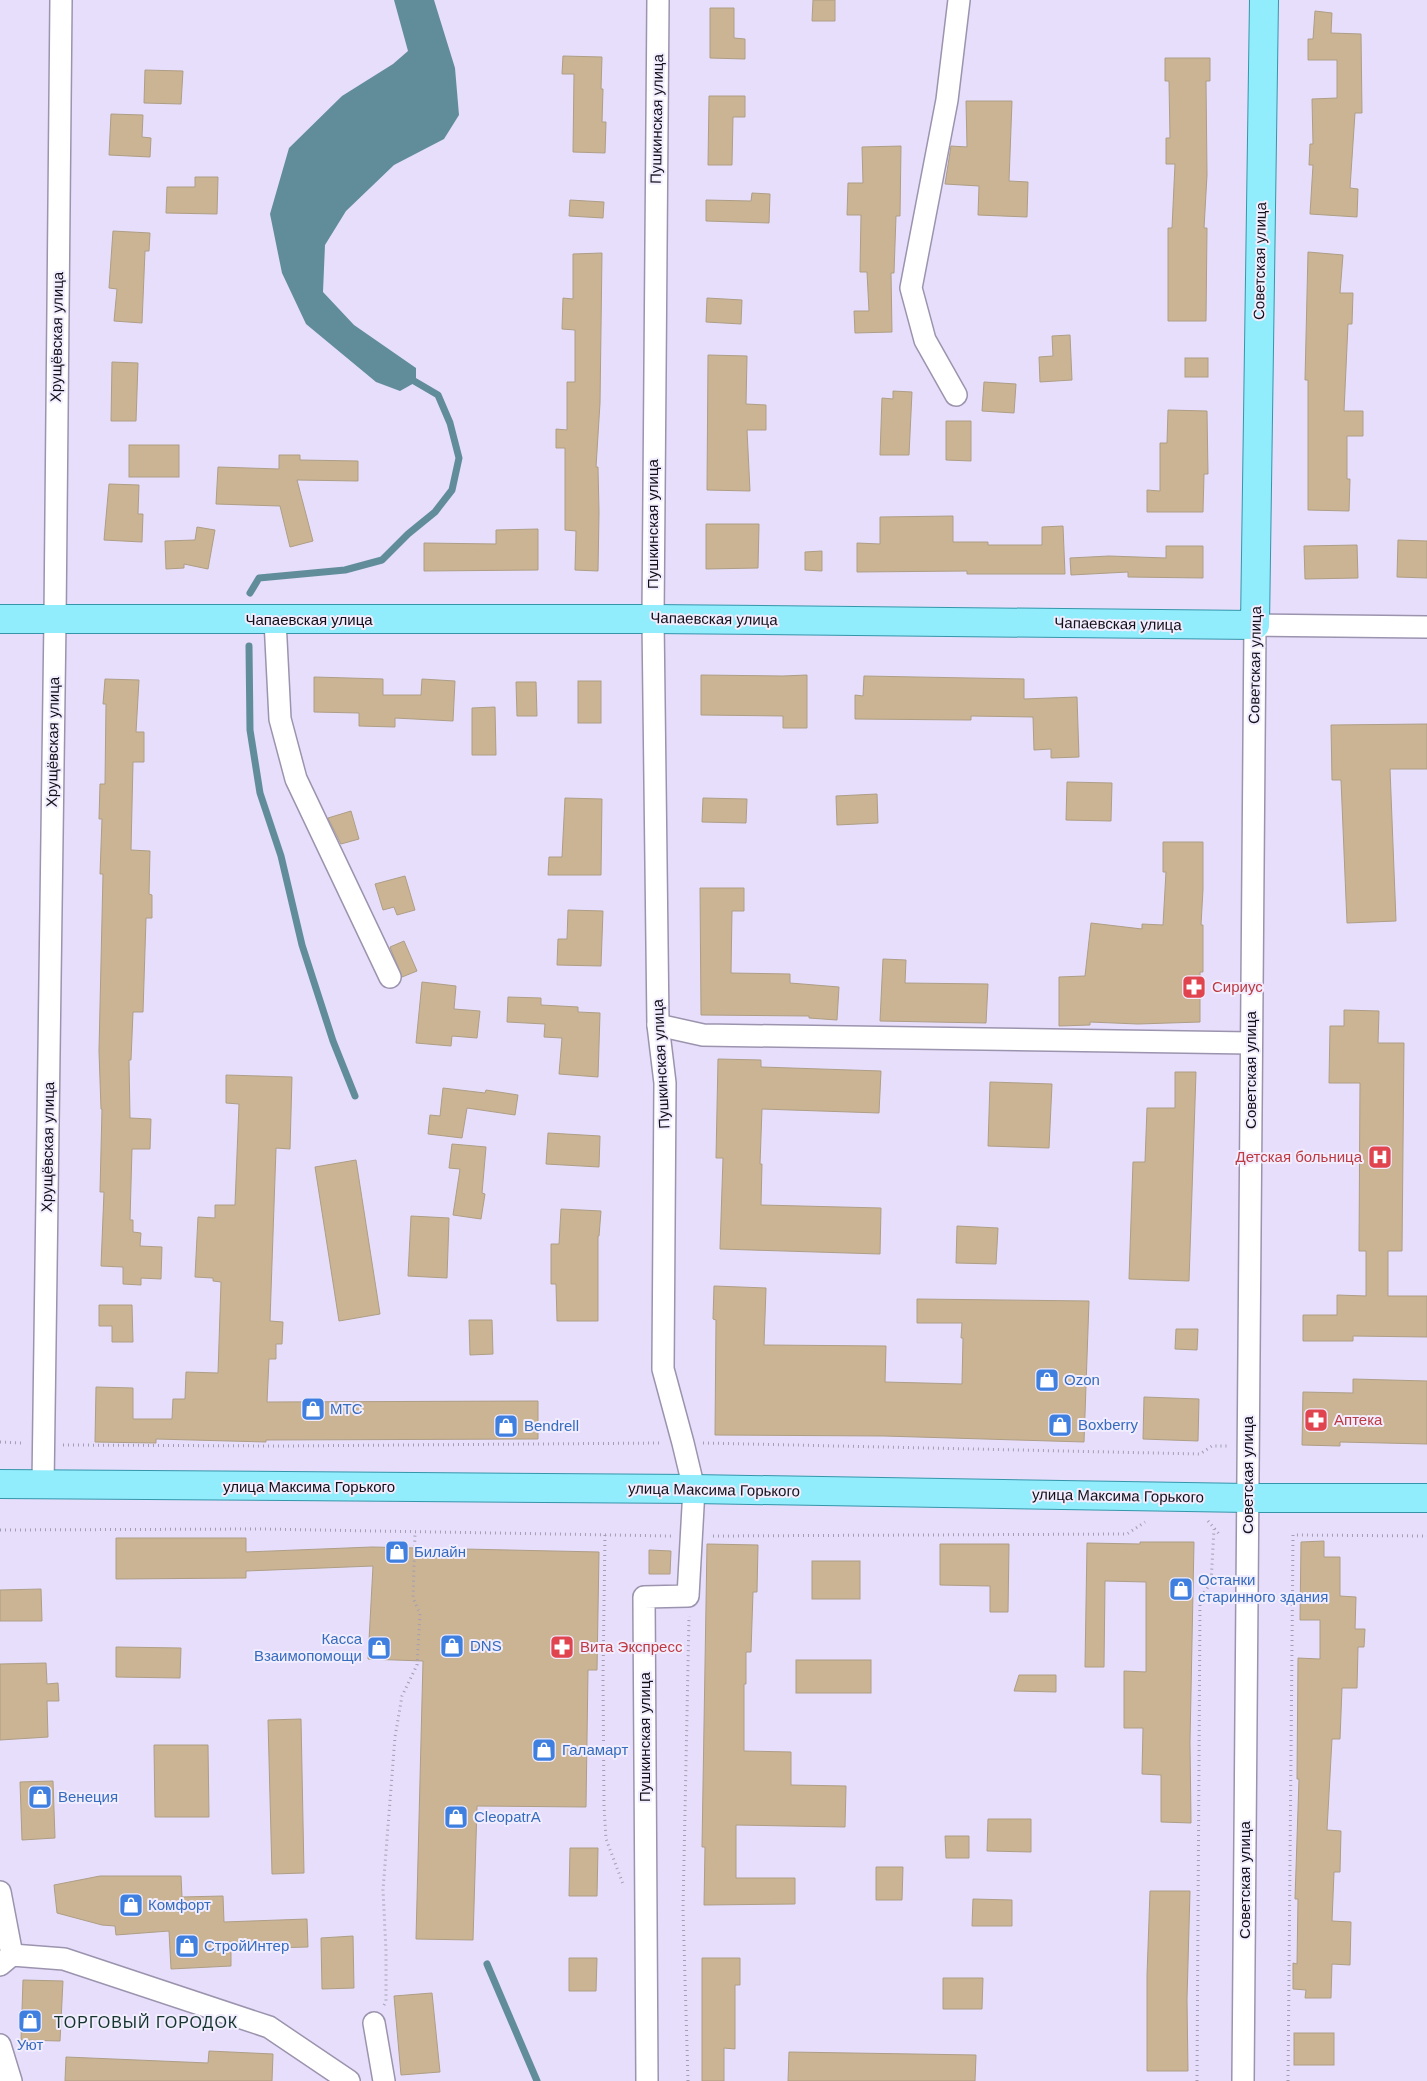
<svg xmlns="http://www.w3.org/2000/svg" width="1427" height="2081" font-family="Helvetica,sans-serif">
<rect width="100%" height="100%" fill="#e6defa"/>
<polygon fill="#618d9b" points="394,0 434,0 455,68 459,115 444,139 394,165 346,211 325,245 323,292 354,325 416,368 416,382 400,391 376,382 306,324 282,273 270,214 289,148 342,96 393,64 408,51"/>
<g fill="none" stroke-linecap="round" stroke-linejoin="round">
<g stroke="#618d9b" stroke-width="7">
<polyline points="250,593 259,578 345,570 382,560 408,534 435,512 452,490 459,458 450,423 438,395 409,378"/>
<polyline points="249,646 250,730 260,793 281,856 302,945 333,1041 355,1096"/>
<polyline points="487,1964 537,2081"/>
</g>
</g>
<g fill="#cbb493" stroke="#ae9e86">
<polygon points="813,0 835,0 835,21 812,21"/>
<polygon points="710,8 734,8 734,38 745,39 745,59 710,58"/>
<polygon points="1315,11 1332,13 1331,33 1361,34 1362,113 1355,113 1350,188 1358,189 1357,217 1310,214 1313,165 1309,165 1310,144 1313,144 1312,99 1337,98 1337,60 1308,60 1308,39 1313,39"/>
<polygon points="563,56 602,57 601,89 603,89 602,122 606,122 605,153 573,152 574,74 562,74"/>
<polygon points="1165,58 1210,58 1210,81 1206,81 1207,175 1204,228 1207,228 1206,321 1168,321 1168,228 1172,228 1175,164 1166,164 1166,138 1170,138 1169,81 1165,81"/>
<polygon points="145,70 183,71 181,104 144,103"/>
<polygon points="709,96 745,96 745,117 733,117 732,165 708,165"/>
<polygon points="966,101 1012,101 1009,181 1028,182 1027,217 978,215 979,186 945,184 951,146 967,147"/>
<polygon points="111,114 143,115 142,137 151,138 150,157 109,155"/>
<polygon points="901,146 900,216 896,216 894,273 891,273 892,332 855,333 854,311 869,311 867,272 860,272 861,215 847,215 848,183 863,183 862,147"/>
<polygon points="195,177 218,177 217,214 166,213 167,187 195,187"/>
<polygon points="752,193 770,194 769,223 706,221 706,200 751,201"/>
<polygon points="570,200 604,202 603,218 569,216"/>
<polygon points="113,231 150,233 149,251 145,251 142,323 114,321 117,289 109,288"/>
<polygon points="1308,252 1343,255 1340,293 1353,293 1352,324 1348,324 1344,411 1363,411 1363,436 1347,436 1347,479 1350,479 1349,511 1308,510 1308,380 1305,380"/>
<polygon points="602,253 600,403 596,467 598,467 599,512 598,571 575,570 576,531 565,530 565,448 556,448 556,429 567,430 567,382 575,382 575,330 562,329 563,298 573,299 573,254"/>
<polygon points="707,298 742,300 741,324 706,322"/>
<polygon points="1070,335 1072,380 1040,382 1039,357 1053,356 1052,336"/>
<polygon points="708,355 747,356 746,404 766,405 766,430 747,430 750,491 707,490"/>
<rect x="1185" y="358" width="23" height="19"/>
<polygon points="112,362 138,363 136,421 111,421"/>
<polygon points="984,382 1016,384 1014,413 982,411"/>
<polygon points="893,391 912,392 909,455 880,455 882,398 893,399"/>
<polygon points="1168,410 1207,411 1208,474 1204,474 1203,512 1147,512 1147,490 1160,491 1160,443 1167,443"/>
<polygon points="946,421 971,421 971,461 946,460"/>
<rect x="129" y="445" width="50" height="32"/>
<polygon points="279,455 300,455 300,460 358,461 358,481 297,480 313,541 290,547 280,506 216,504 218,467 279,469"/>
<polygon points="109,484 139,485 138,514 143,514 142,542 104,540"/>
<polygon points="953,516 953,542 988,542 988,545 1042,545 1042,527 1063,526 1065,574 967,574 967,571 857,572 857,543 880,544 880,517"/>
<polygon points="706,524 759,524 758,568 706,569"/>
<polygon points="197,527 215,530 208,569 184,564 184,568 166,569 165,541 195,540"/>
<polygon points="538,529 538,570 424,571 424,543 496,544 496,530"/>
<polygon points="1398,540 1427,541 1427,578 1397,577"/>
<polygon points="1357,545 1358,578 1305,579 1304,546"/>
<polygon points="1166,546 1203,546 1203,578 1128,577 1128,572 1071,575 1070,558 1109,556 1166,558"/>
<polygon points="822,551 822,571 805,570 805,552"/>
<polygon points="701,675 783,676 807,675 807,728 783,728 783,716 701,715"/>
<polygon points="864,676 1024,679 1024,699 1077,697 1079,757 1051,758 1051,749 1034,750 1033,717 971,716 971,720 855,719 855,695 863,696"/>
<polygon points="314,677 383,679 383,695 421,695 422,679 455,681 453,721 395,718 395,727 359,726 359,713 314,712"/>
<polygon points="105,679 139,680 136,732 144,732 144,762 133,762 131,850 150,851 149,894 152,895 152,918 146,918 143,1012 133,1012 131,1060 129,1060 130,1118 151,1119 150,1149 132,1149 130,1220 133,1220 133,1232 141,1233 140,1246 162,1247 161,1279 141,1278 141,1285 123,1284 123,1267 101,1266 104,1192 100,1192 102,1109 101,1109 99,1051 103,874 100,874 102,819 99,819 100,784 105,784 106,704 103,704"/>
<rect x="578" y="681" width="23" height="42"/>
<polygon points="516,682 536,682 537,716 517,716"/>
<polygon points="495,707 496,755 472,755 472,708"/>
<polygon points="1427,724 1427,769 1390,769 1396,921 1347,923 1341,780 1332,780 1331,725"/>
<polygon points="1067,782 1112,783 1111,821 1066,820"/>
<polygon points="877,794 878,823 837,825 836,796"/>
<polygon points="565,798 602,799 601,875 548,875 549,857 562,857"/>
<polygon points="703,798 747,799 746,823 702,822"/>
<polygon points="351,811 359,839 341,844 328,818"/>
<polygon points="1163,842 1203,842 1203,889 1201,925 1203,925 1203,972 1200,972 1200,1022 1138,1024 1090,1022 1090,1025 1059,1026 1059,977 1085,976 1091,923 1142,929 1142,924 1163,925 1166,872 1163,872"/>
<polygon points="405,876 415,910 397,915 394,907 383,910 375,884"/>
<polygon points="700,888 744,888 744,911 732,911 731,973 790,974 790,983 839,987 837,1020 809,1018 809,1016 701,1015"/>
<polygon points="568,910 603,911 601,966 557,965 558,939 567,939"/>
<polygon points="404,941 417,971 402,977 390,947"/>
<polygon points="883,959 906,960 905,983 988,984 986,1023 880,1021"/>
<polygon points="422,982 456,986 454,1009 480,1011 477,1038 452,1036 451,1046 416,1043"/>
<polygon points="508,997 541,998 541,1005 578,1007 578,1012 600,1013 598,1077 559,1074 562,1038 544,1037 545,1024 507,1022"/>
<polygon points="1344,1010 1379,1011 1378,1043 1404,1043 1402,1251 1388,1251 1388,1296 1427,1296 1427,1337 1353,1336 1353,1341 1303,1341 1303,1315 1337,1315 1337,1295 1366,1296 1366,1251 1359,1251 1360,1083 1329,1083 1330,1026 1344,1026"/>
<polygon points="718,1059 761,1060 761,1067 881,1071 879,1113 762,1109 760,1164 762,1164 761,1205 881,1208 880,1254 720,1249 723,1158 716,1158"/>
<polygon points="1175,1072 1196,1072 1189,1281 1129,1279 1133,1162 1145,1162 1147,1108 1175,1108"/>
<polygon points="226,1075 292,1077 290,1149 276,1148 270,1321 283,1322 282,1344 276,1344 276,1359 269,1359 267,1402 538,1401 538,1439 266,1440 266,1442 156,1439 156,1443 95,1442 96,1387 133,1388 133,1419 172,1419 173,1399 185,1399 186,1372 218,1373 221,1282 213,1281 213,1278 195,1277 198,1217 215,1218 215,1205 235,1205 239,1104 226,1103"/>
<polygon points="990,1082 1052,1084 1049,1148 988,1146"/>
<polygon points="443,1088 485,1093 486,1090 518,1095 515,1115 467,1108 462,1138 428,1134 430,1115 440,1116"/>
<polygon points="548,1133 600,1136 599,1167 546,1164"/>
<polygon points="452,1144 486,1147 482,1193 485,1194 481,1219 453,1215 460,1169 449,1168"/>
<polygon points="356,1160 380,1314 339,1321 315,1167"/>
<polygon points="561,1209 601,1211 599,1236 598,1236 598,1321 557,1321 556,1284 551,1284 551,1244 559,1244"/>
<polygon points="411,1216 449,1218 447,1278 408,1276"/>
<polygon points="957,1226 998,1228 996,1264 956,1263"/>
<polygon points="714,1286 766,1288 764,1345 886,1346 885,1382 962,1384 963,1338 961,1338 962,1323 917,1323 917,1299 1089,1301 1084,1442 884,1436 715,1435 716,1320 713,1319"/>
<polygon points="99,1305 132,1305 133,1342 112,1342 112,1326 99,1326"/>
<polygon points="469,1320 492,1320 493,1354 470,1355"/>
<polygon points="1176,1329 1198,1329 1197,1350 1175,1349"/>
<polygon points="1353,1379 1427,1381 1427,1444 1340,1442 1340,1446 1302,1445 1303,1392 1353,1393"/>
<polygon points="1144,1397 1199,1399 1198,1441 1143,1439"/>
<polygon points="116,1538 246,1538 246,1552 372,1547 599,1552 597,1670 588,1670 586,1807 477,1806 473,1940 416,1939 423,1661 368,1659 373,1566 246,1571 246,1578 116,1579"/>
<polygon points="1324,1541 1324,1557 1340,1557 1340,1596 1356,1597 1355,1629 1365,1629 1364,1647 1358,1647 1357,1688 1342,1688 1340,1739 1332,1739 1327,1830 1341,1831 1340,1872 1334,1872 1332,1921 1351,1922 1350,1965 1332,1964 1331,1998 1305,1998 1306,1990 1293,1989 1293,1963 1297,1964 1298,1899 1295,1899 1299,1779 1297,1779 1298,1658 1320,1659 1320,1620 1300,1620 1301,1542"/>
<polygon points="1140,1542 1194,1542 1190,1742 1191,1823 1161,1822 1161,1775 1142,1774 1143,1728 1124,1728 1124,1671 1146,1672 1146,1582 1105,1581 1104,1667 1085,1667 1087,1543 1140,1544"/>
<polygon points="707,1544 758,1545 757,1592 753,1592 751,1652 746,1652 746,1684 744,1684 744,1751 791,1752 791,1785 846,1786 845,1827 736,1825 736,1878 795,1878 795,1904 704,1905 705,1847 702,1847"/>
<polygon points="940,1544 1009,1544 1008,1612 990,1612 990,1586 940,1585"/>
<polygon points="649,1550 671,1551 670,1574 649,1574"/>
<rect x="812" y="1561" width="48" height="38"/>
<polygon points="41,1589 42,1621 0,1621 0,1590"/>
<polygon points="116,1647 181,1648 180,1678 116,1677"/>
<rect x="796" y="1660" width="75" height="33"/>
<polygon points="46,1663 47,1684 58,1683 59,1701 47,1701 48,1737 0,1740 0,1664"/>
<polygon points="1019,1675 1056,1675 1056,1692 1014,1691"/>
<polygon points="301,1719 304,1873 272,1874 268,1720"/>
<polygon points="154,1745 208,1745 209,1817 155,1817"/>
<polygon points="53,1781 55,1838 22,1840 20,1782"/>
<polygon points="988,1819 1031,1819 1031,1852 987,1851"/>
<polygon points="945,1836 969,1836 969,1858 946,1858"/>
<polygon points="570,1848 598,1848 597,1896 569,1896"/>
<polygon points="876,1867 903,1867 902,1900 876,1900"/>
<polygon points="100,1876 181,1876 182,1897 223,1896 224,1922 307,1919 308,1947 231,1949 231,1966 171,1969 169,1931 116,1935 115,1926 102,1925 57,1913 54,1885"/>
<polygon points="1150,1891 1190,1891 1187,1999 1188,2071 1147,2071 1147,1976"/>
<polygon points="973,1899 1012,1900 1012,1926 972,1926"/>
<polygon points="353,1936 354,1988 322,1989 321,1938"/>
<polygon points="569,1958 597,1958 596,1991 569,1991"/>
<polygon points="702,1958 740,1958 740,1985 735,1985 735,2049 724,2048 724,2081 702,2081"/>
<polygon points="943,1978 983,1978 982,2009 943,2009"/>
<polygon points="23,1980 63,1981 60,2041 21,2040"/>
<polygon points="432,1993 440,2072 401,2075 394,1996"/>
<rect x="1294" y="2033" width="40" height="32"/>
<polygon points="209,2051 273,2054 272,2081 65,2081 66,2057 208,2063"/>
<polygon points="789,2052 976,2055 975,2081 788,2081"/>
</g>
<g fill="none" stroke-linecap="round" stroke-linejoin="round">
<g stroke="#9c94ae" stroke-width="24">
<g id="minor">
<polyline points="956,395 925,340 911,288 947,100 959,0"/>
<polyline points="275,620 280,719 296,779 390,977"/>
<polyline points="658,1025 703,1035 1251,1043"/>
<polyline points="43,1485 55,620 61,0"/>
<polyline points="0,1892 12,1955"/>
<polyline points="0,1965 12,1955 64,1959 269,2027 349,2081"/>
<polyline points="374,2023 384,2081"/>
<polyline points="0,2045 11,2081"/>
<polyline points="647,2081 644,1597 688,1596 694,1489 683,1443 663,1369 665,1083 658,1025 653,619 658,0"/>
<polyline points="1243,2081 1255,625 1427,627"/>
</g>
</g>
<g stroke="#3596ab" stroke-width="30">
<g id="major">
<polyline points="0,619 653,619 1255,625 1264,0"/>
<polyline points="0,1484 694,1489 1248,1498 1427,1498"/>
</g>
</g>
<g stroke="#a49eb4" stroke-width="3" stroke-dasharray="1 4" stroke-linecap="butt">
<polyline points="0,1442 22,1443"/>
<polyline points="703,1443 1200,1454 1212,1446 1227,1446"/>
<polyline points="63,1445 278,1446 662,1443"/>
<polyline points="1208,1521 1220,1535"/>
<polyline points="0,1530 259,1529 672,1536"/>
<polyline points="605,1535 603,1678 604,1806 606,1839 623,1884"/>
<polyline points="713,1536 1127,1534 1145,1522"/>
<polyline points="384,2005 386,2001 386,1951 383,1890 395,1737 402,1696 417,1665 420,1614 413,1598 415,1533"/>
<polyline points="688,2081 683,1910 689,1616"/>
<polyline points="1197,2081 1200,1598 1211,1583 1214,1529"/>
<polyline points="1288,2081 1293,1535 1427,1536"/>
</g>
<use href="#minor" stroke="#fff" stroke-width="21"/>
<use href="#major" stroke="#91ecfc" stroke-width="28"/>
</g>
<defs>
<g id="pharmacy-square" transform="scale(1.25)"><rect x="-9" y="-9" width="18" height="18" rx="4" fill="#e0444e" stroke="#f2edfe"/><path d="M-2-6h4v4h4v4h-4v4h-4v-4h-4v-4h4Z" fill="#fff"/></g>
<g id="hospital-square" transform="scale(1.25)"><rect x="-9" y="-9" width="18" height="18" rx="4" fill="#e0444e" stroke="#f2edfe"/><path d="M-5-5h3v3.5h4V-5h3V5h-3V1.5h-4V5h-3Z" fill="#fff"/></g>
<g id="shop-square" transform="scale(1.25)"><rect x="-9" y="-9" width="18" height="18" rx="4" fill="#3f7fe0" stroke="#f2edfe"/><path d="M-5-2.5h2.3a2.7 3.5 0 0 1 5.4 0H5L5.5 6h-11ZM-1.5-2.5h3a1.5 2.3 0 0 0-3 0Z" fill="#fff"/></g>
</defs>
<g fill-rule="evenodd">
<use href="#pharmacy-square" x="1194" y="987"/>
<use href="#hospital-square" x="1380" y="1157"/>
<use href="#shop-square" x="1047" y="1380"/>
<use href="#shop-square" x="313" y="1409"/>
<use href="#pharmacy-square" x="1316" y="1420"/>
<use href="#shop-square" x="1060" y="1425"/>
<use href="#shop-square" x="506" y="1426"/>
<use href="#shop-square" x="397" y="1552"/>
<use href="#shop-square" x="1181" y="1589"/>
<use href="#shop-square" x="452" y="1646"/>
<use href="#pharmacy-square" x="562" y="1647"/>
<use href="#shop-square" x="379" y="1648"/>
<use href="#shop-square" x="544" y="1750"/>
<use href="#shop-square" x="40" y="1797"/>
<use href="#shop-square" x="456" y="1817"/>
<use href="#shop-square" x="131" y="1905"/>
<use href="#shop-square" x="187" y="1946"/>
<use href="#shop-square" x="30" y="2021"/>
</g>
<g text-anchor="middle" stroke-width="4" stroke-linejoin="round" paint-order="stroke">
<g font-size="15" fill="#120f18" stroke="#f2edfe">
<text transform="translate(657 119) rotate(-89)" y="5">Пушкинская улица</text>
<text transform="translate(1260 261) rotate(-89)" y="5">Советская улица</text>
<text transform="translate(57 337) rotate(-89)" y="5">Хрущёвская улица</text>
<text transform="translate(653 524) rotate(-90)" y="5">Пушкинская улица</text>
<text transform="translate(714 619) rotate(1)" y="5">Чапаевская улица</text>
<text x="309" y="625">Чапаевская улица</text>
<text transform="translate(1118 624) rotate(1)" y="5">Чапаевская улица</text>
<text transform="translate(1255 665) rotate(-89)" y="5">Советская улица</text>
<text transform="translate(53 742) rotate(-89)" y="5">Хрущёвская улица</text>
<text transform="translate(661 1064) rotate(-93)" y="5">Пушкинская улица</text>
<text transform="translate(1251 1070) rotate(-90)" y="5">Советская улица</text>
<text transform="translate(48 1147) rotate(-89)" y="5">Хрущёвская улица</text>
<text transform="translate(1248 1475) rotate(-90)" y="5">Советская улица</text>
<text x="309" y="1492">улица Максима Горького</text>
<text transform="translate(714 1490) rotate(1)" y="5">улица Максима Горького</text>
<text transform="translate(1118 1496) rotate(1)" y="5">улица Максима Горького</text>
<text transform="translate(645 1737) rotate(-90)" y="5">Пушкинская улица</text>
<text transform="translate(1245 1880) rotate(-90)" y="5">Советская улица</text>
</g>
<g font-size="15" fill="#be3a42" stroke="#f2edfe" text-anchor="start">
<text x="1212" y="992">Сириус</text>
<text x="1362" y="1162" text-anchor="end">Детская больница</text>
<text x="1334" y="1425">Аптека</text>
<text x="580" y="1652">Вита Экспресс</text>
</g>
<g font-size="15" fill="#366cbe" stroke="#f2edfe" text-anchor="start">
<text x="1064" y="1385">Ozon</text>
<text x="330" y="1414">МТС</text>
<text x="1078" y="1430">Boxberry</text>
<text x="524" y="1431">Bendrell</text>
<text x="414" y="1557">Билайн</text>
<text x="1198" y="1585">Останки<tspan x="1198" dy="17">старинного здания</tspan></text>
<text x="362" y="1644" text-anchor="end">Касса<tspan x="362" dy="17">Взаимопомощи</tspan></text>
<text x="470" y="1651">DNS</text>
<text x="562" y="1755">Галамарт</text>
<text x="58" y="1802">Венеция</text>
<text x="474" y="1822">CleopatrA</text>
<text x="148" y="1910">Комфорт</text>
<text x="204" y="1951">СтройИнтер</text>
<text x="30" y="2050" text-anchor="middle">Уют</text>
</g>
<g font-size="16" letter-spacing="1" fill="#15352e" stroke="#f2edfe">
<text x="146" y="2028">ТОРГОВЫЙ ГОРОДОК</text>
</g>
</g>
</svg>
